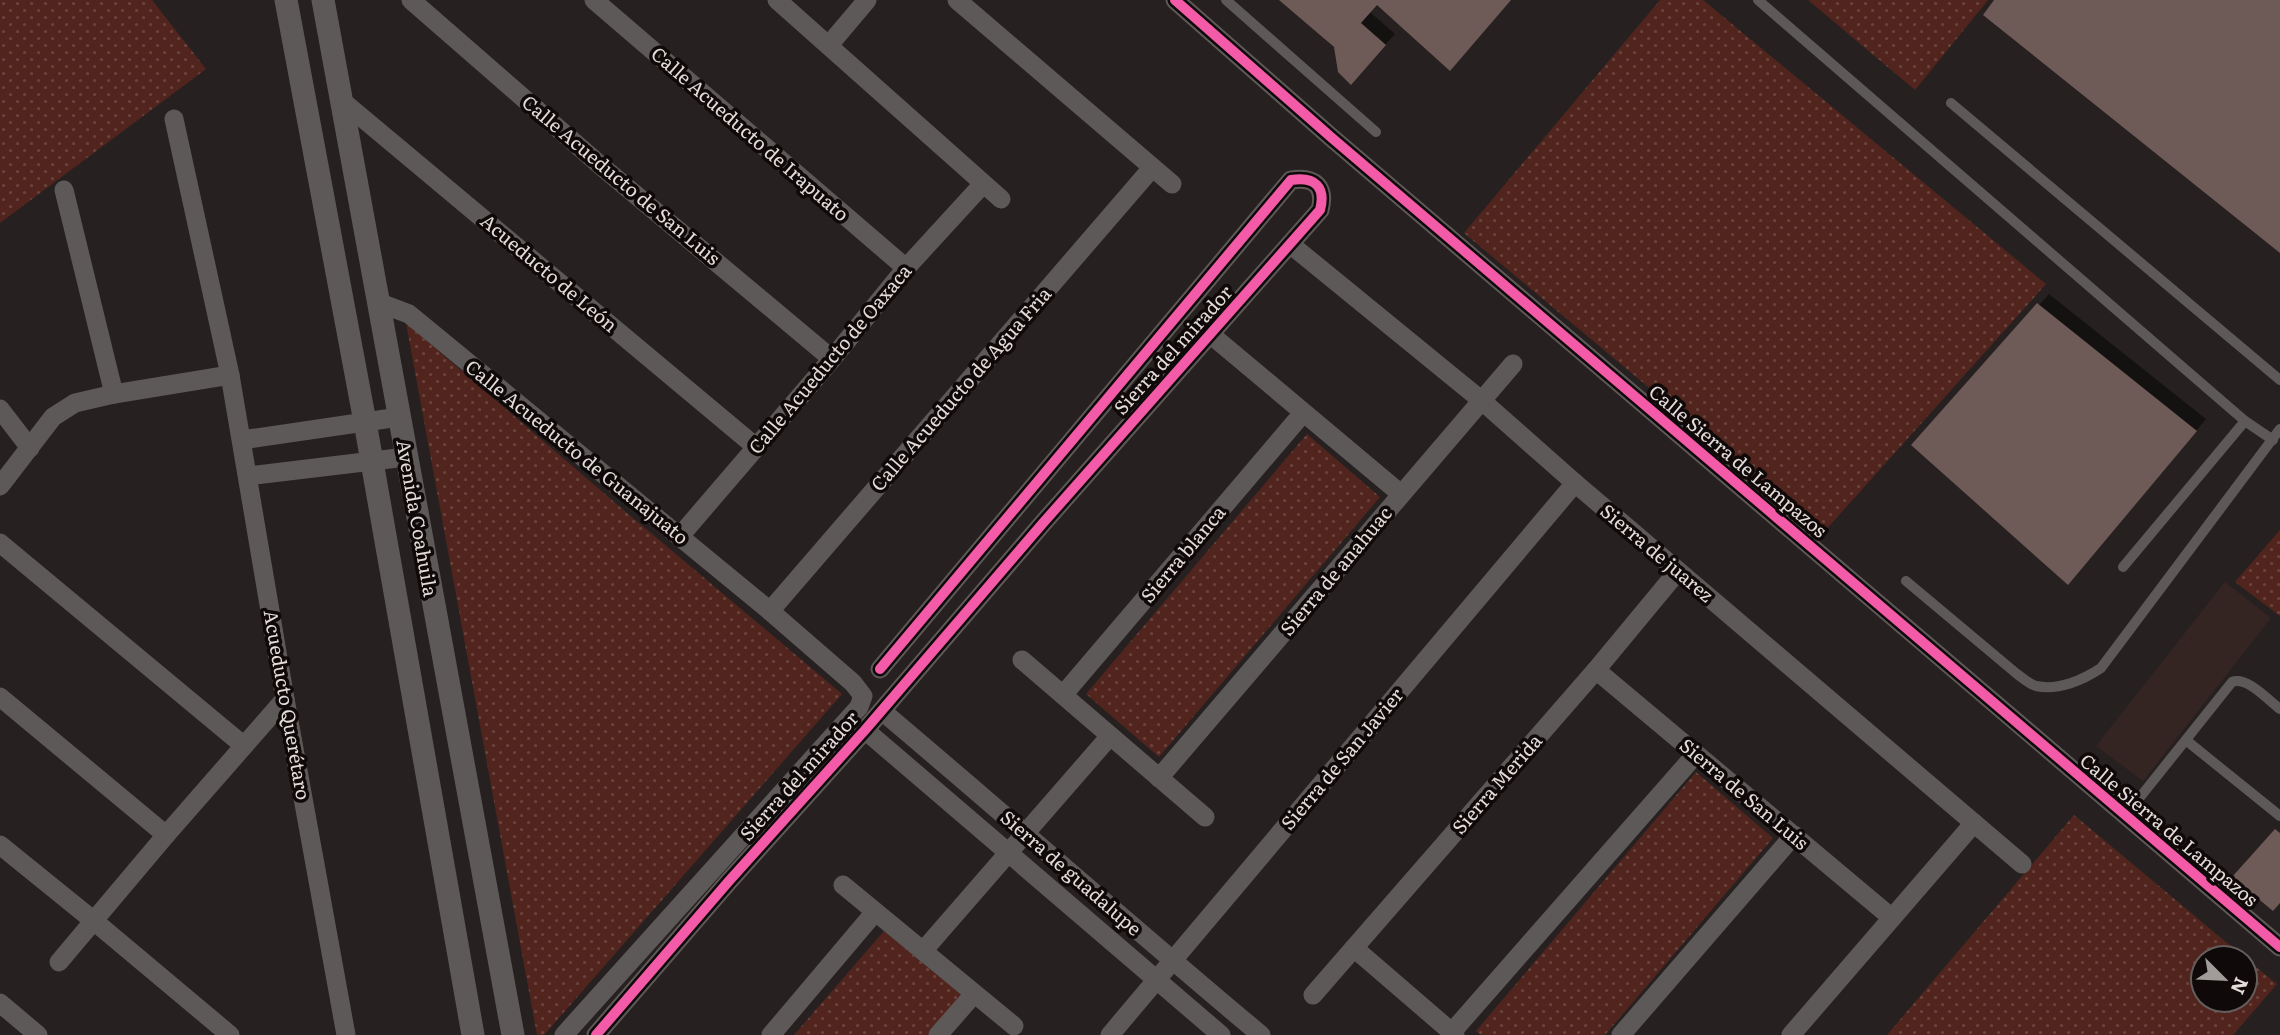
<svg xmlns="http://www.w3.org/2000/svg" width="2280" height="1035" font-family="Literata,serif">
<defs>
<pattern id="grass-dots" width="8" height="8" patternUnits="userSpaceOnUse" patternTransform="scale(1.75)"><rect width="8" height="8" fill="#51241d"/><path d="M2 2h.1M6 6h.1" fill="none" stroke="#6a433d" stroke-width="1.8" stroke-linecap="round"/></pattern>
</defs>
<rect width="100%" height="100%" fill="#262120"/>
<polygon fill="#352522" points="2225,582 2271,618 2143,781 2096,746"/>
<g fill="url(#grass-dots)">
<polygon points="0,0 152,0 206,69 0,223"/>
<polygon points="1660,0 1703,0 2046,284 1823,533 1464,233"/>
<polygon points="1808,0 1988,0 1915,90"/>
<polygon points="406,323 620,507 842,694 544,1035 537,1035"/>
<polygon points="1307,434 1380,497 1159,757 1086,694"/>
<polygon points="2280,530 2280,616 2235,582"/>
<polygon points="1696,772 1773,838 1605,1035 1481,1035 1476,1031"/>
<polygon points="2074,815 2245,958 2203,958 2203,1000 2245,1000 2245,958 2277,984 2233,1035 1887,1035"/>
<polygon points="884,931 963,996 928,1035 794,1035"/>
</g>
<g fill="#0007">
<polygon points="1281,0 1510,0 1378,3 1370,12 1395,34 1361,72"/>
<polygon points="2049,294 2206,419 2078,572 1913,445"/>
</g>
<g fill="#6e5a56">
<polygon points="1279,0 1511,0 1450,71 1377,5 1361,23 1386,45 1351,85 1338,72 1334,47"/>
<polygon points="1994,0 2280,0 2280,253 1983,15"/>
<polygon points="2037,303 2197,431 2068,585 1911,445"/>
<polygon points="2275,829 2280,833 2280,903 2273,911 2232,877"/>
</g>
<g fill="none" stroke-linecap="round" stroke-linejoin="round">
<g stroke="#5d5958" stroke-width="10">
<polyline points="1226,0 1376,132"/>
<polyline points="1758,0 2245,421 2273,440"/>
<polyline points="1951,103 2280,380"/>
<polyline points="2123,567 2245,421"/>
<path d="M1906,581L2017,674C2023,678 2029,684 2036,686C2058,691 2083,680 2101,668L2280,429"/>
<polyline points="2187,741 2280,816"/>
<path d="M2125,816L2232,682C2247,676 2268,700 2280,709"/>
</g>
<g stroke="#5d5958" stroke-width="19">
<polyline points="411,0 600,165 832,359"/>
<polyline points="594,0 906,268"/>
<polyline points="777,0 1001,199"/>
<polyline points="957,0 1172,184"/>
<polyline points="1175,0 1332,138 2280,947"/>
<polyline points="829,45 867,0"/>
<polyline points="341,100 756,447"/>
<polyline points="174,119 230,375 285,699 346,1035"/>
<polyline points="64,190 114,394"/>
<polyline points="1290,244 1481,400 1575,483 2022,864"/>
<polyline points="380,303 409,314 770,611 853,683 863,696 859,707 564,1035"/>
<polyline points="1210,334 1401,494"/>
<polyline points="0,409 30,448"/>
<polyline points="242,440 399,417"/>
<polyline points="248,476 406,457"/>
<polyline points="0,486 53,417 75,403 114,394 230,375"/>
<polyline points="680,536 832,359 906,268 983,184"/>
<polyline points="0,543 243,745"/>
<polyline points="770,611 1152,168"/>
<polyline points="1022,660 1205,817"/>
<polyline points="1596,670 1892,918"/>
<polyline points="1063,695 1303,413"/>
<polyline points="0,697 166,835"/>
<path d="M882,711C1009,818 1133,928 1261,1035"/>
<polyline points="865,730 1221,1035"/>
<polyline points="1159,778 1513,364"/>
<polyline points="0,845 94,921 230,1035"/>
<polyline points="843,885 1014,1026"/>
<polyline points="1354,948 1455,1035"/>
<polyline points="923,951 1110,736"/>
<polyline points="59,962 166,835 285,699"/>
<polyline points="1313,995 1596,670 1678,571"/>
<polyline points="0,1003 38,1035"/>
<polyline points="1452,1032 1696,754"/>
<path d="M596,1035L729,881L865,730L1043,523L1320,210C1326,187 1315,176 1291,180L880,669"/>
<polyline points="771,1035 875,912"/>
<polyline points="938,1035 974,994"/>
<polyline points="1110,1035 1575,483"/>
<polyline points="1621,1035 1794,835"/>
<polyline points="1791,1035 1974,823"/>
</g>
<g stroke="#5d5958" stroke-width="23">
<polyline points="286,0 365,422 473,1035"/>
<polyline points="323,0 513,1035"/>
</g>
<g stroke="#0f0a09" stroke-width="15">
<g id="cycleway">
<polyline points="1175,0 1332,138 2280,947"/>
<path d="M596,1035L729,881L865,730L1043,523L1320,210C1326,187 1315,176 1291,180L880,669"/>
</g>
</g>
<use href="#cycleway" stroke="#f35aa7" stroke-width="10"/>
</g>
<g text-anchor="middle" stroke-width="7" stroke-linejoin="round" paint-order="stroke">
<g font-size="19" fill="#e3dcda" stroke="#0f0a09">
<text transform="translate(750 134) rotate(41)" y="7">Calle Acueducto de Irapuato</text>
<text transform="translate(621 180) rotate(40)" y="7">Calle Acueducto de San Luis</text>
<text transform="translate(549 273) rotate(40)" y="7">Acueducto de León</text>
<text transform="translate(1173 350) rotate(-48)" y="7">Sierra del mirador</text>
<text transform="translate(830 359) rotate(-50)" y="7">Calle Acueducto de Oaxaca</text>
<text transform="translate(961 389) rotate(-49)" y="7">Calle Acueducto de Agua Fria</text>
<text transform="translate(577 452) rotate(39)" y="7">Calle Acueducto de Guanajuato</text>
<text transform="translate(1738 461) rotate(40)" y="7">Calle Sierra de Lampazos</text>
<text transform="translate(417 518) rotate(80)" y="7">Avenida Coahuila</text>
<text transform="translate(1657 553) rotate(40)" y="7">Sierra de juarez</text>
<text transform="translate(1183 554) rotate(-50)" y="7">Sierra blanca</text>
<text transform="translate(1336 571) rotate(-50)" y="7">Sierra de anahuac</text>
<text transform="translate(287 705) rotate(80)" y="7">Acueducto Querétaro</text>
<text transform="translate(1342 759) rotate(-50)" y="7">Sierra de San Javier</text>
<text transform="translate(799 776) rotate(-48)" y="7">Sierra del mirador</text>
<text transform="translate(1497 784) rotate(-49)" y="7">Sierra Merida</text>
<text transform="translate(1744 794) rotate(40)" y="7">Sierra de San Luis</text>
<text transform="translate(2169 830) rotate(40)" y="7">Calle Sierra de Lampazos</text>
<text transform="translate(1071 873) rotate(41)" y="7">Sierra de guadalupe</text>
</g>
</g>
<g transform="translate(2224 979) rotate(114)"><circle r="33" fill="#0f0a09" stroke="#645e5d" stroke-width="2"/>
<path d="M0-5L12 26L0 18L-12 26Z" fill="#a19b99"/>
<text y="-10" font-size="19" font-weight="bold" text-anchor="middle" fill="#e3dcda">N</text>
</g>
</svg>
